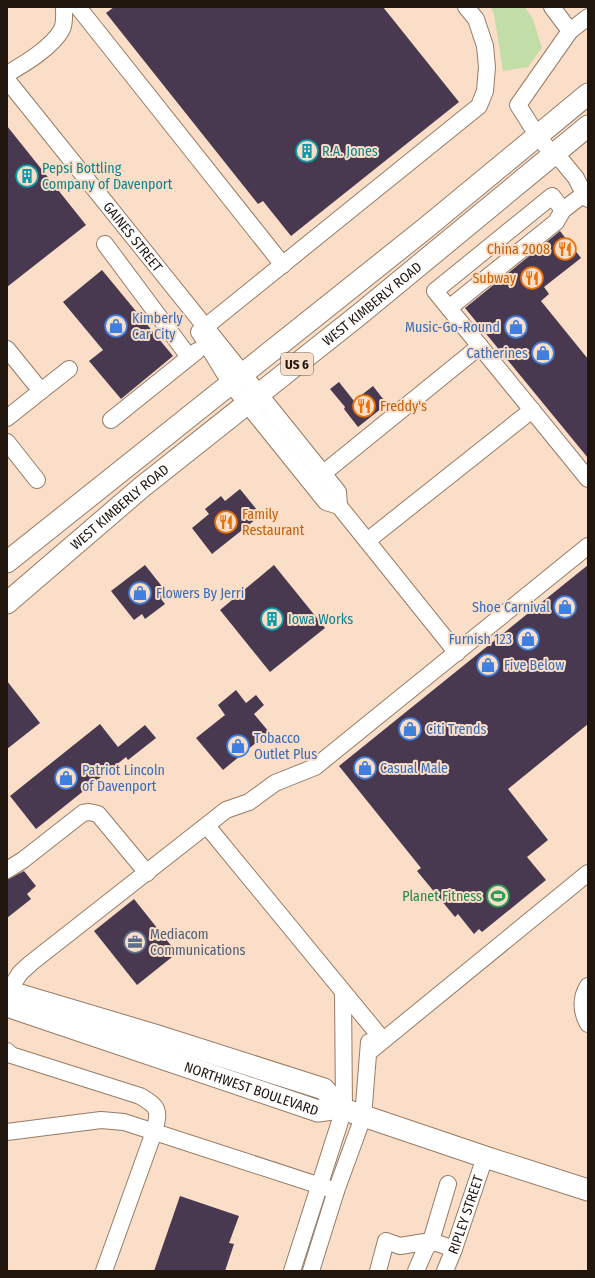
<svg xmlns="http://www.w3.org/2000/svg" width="595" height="1278" font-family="'Fira Sans Condensed',sans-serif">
<rect width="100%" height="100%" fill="#fbdec7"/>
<polygon fill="#c2dda7" points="491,7 525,7 533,19 542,48 528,67 503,71 494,14"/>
<g fill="#483951">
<polygon points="114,7 383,7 459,102 291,236 263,201 258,204 106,13"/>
<polygon points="7,126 86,225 7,287"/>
<polygon points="560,231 581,258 544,287 549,294 541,301 588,359 588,458 465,308"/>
<polygon points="102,270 173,356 121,399 89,361 103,350 63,302"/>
<polygon points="339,382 354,401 373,386 387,404 358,427 344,409 345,407 330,389"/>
<polygon points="240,489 261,515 212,554 192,528 209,514 205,509 221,496 225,501"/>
<polygon points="145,565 168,594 161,599 165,604 145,619 142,614 134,620 111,591"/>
<polygon points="274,565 325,628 270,672 220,610"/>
<polygon points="588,565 588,724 508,789 548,840 527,857 546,880 482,932 479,929 474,934 458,914 455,917 417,871 421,868 339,766"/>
<polygon points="7,681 40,723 7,749"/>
<polygon points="236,690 246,703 256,695 264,705 254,714 269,732 223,770 196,738 225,715 218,705"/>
<polygon points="100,724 118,747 145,725 156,738 128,760 126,757 36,829 10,796"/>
<polygon points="24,871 36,886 27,894 31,899 7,918 7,880"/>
<polygon points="134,899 177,953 137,985 94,931"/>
<polygon points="180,1196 239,1216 229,1243 234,1244 225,1271 154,1271"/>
</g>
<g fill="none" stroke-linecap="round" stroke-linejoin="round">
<g stroke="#957c67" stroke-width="18">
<g id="minor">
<polyline points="78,7 283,265"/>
<polyline points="552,7 570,31"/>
<polyline points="588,17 570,31 518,105 537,135 553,155 562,161 576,178 584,194 588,199"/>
<path d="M7,74C24,64 53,47 62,29C65,23 64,13 64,7"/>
<path id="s1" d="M7,80L338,492L339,506"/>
<polyline points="563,210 552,196 435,291 588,479"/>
<polyline points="105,244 189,357"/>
<polyline points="449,308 556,222 563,210 588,191"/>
<polyline points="199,332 479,106 485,91 487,67 485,46 476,19 466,7"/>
<polyline points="200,333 231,384 326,502 339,506 457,653"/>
<polyline points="7,349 41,391 7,418"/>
<polyline points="41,391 69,369"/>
<polyline points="111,420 197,351"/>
<polyline points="7,442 37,480"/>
<polyline points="315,480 480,346"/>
<polyline points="367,541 532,410"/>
<polyline points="207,826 383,1040"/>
<polyline points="7,870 23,860 83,813 89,812 98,814 147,873"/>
<path d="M588,986C580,999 581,1011 588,1024"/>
<polyline points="7,994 20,973 31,963 226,810 249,802 275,783 315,767 588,546"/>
<path d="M7,1051L11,1055L140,1096C159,1107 160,1110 154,1132L104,1271"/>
<polyline points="369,1052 588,873"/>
<polyline points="7,1132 101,1120 124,1122 336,1191"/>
<polyline points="292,1271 344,1109 343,992"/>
<polyline points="311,1271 336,1191 363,1117 369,1042"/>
<polyline points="378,1271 386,1241 400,1246 431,1241 448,1184"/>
<polyline points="416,1271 425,1250 431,1241 454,1249"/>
<path id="s2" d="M445,1271L454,1249L485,1157"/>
</g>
</g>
<g stroke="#957c67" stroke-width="23">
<g id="major">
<polyline points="7,562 427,227 588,94"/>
<path id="s3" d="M7,603L142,487L360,314L588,126"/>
<polyline points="7,991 158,1036 324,1089 340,1108"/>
<path id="s4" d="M7,1006L318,1111L340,1108L485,1157L588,1190"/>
</g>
</g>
<use href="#minor" stroke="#fff" stroke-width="16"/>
<use href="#major" stroke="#fff" stroke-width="21"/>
</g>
<defs>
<g id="building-ring" transform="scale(1.15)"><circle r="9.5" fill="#fbdec7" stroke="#0f9aa8" stroke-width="1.5"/><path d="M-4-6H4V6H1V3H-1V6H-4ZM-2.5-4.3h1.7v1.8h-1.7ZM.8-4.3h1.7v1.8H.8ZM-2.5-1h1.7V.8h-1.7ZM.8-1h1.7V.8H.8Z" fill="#0f9aa8"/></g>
<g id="restaurant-ring" transform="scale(1.15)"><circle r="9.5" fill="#fbdec7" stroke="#e8710a" stroke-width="1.5"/><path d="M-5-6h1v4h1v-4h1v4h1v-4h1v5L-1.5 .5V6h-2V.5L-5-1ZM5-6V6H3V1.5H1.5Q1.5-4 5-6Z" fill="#e8710a"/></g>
<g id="shop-ring" transform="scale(1.15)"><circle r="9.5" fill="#fbdec7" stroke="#3f7fe0" stroke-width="1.5"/><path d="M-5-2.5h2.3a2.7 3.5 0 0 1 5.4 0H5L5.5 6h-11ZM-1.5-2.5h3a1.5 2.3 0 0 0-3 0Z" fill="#3f7fe0"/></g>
<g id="stadium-ring" transform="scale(1.15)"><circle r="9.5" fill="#fbdec7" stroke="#2e9e5b" stroke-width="1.5"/><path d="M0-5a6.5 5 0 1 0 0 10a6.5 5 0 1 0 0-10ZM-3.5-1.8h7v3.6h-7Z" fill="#2e9e5b"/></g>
<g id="office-ring" transform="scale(1.15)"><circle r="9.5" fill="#fbdec7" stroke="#5c6f8a" stroke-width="1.5"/><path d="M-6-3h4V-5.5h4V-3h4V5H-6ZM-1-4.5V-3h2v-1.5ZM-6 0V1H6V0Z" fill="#5c6f8a"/></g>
</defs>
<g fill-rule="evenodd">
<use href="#building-ring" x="307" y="151"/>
<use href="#building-ring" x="27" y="176"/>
<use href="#restaurant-ring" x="565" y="249"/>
<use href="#restaurant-ring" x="532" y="278"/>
<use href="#shop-ring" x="116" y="326"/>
<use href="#shop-ring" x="516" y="327"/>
<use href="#shop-ring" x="543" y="353"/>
<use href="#restaurant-ring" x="364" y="406"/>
<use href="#restaurant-ring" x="226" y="522"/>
<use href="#shop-ring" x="140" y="593"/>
<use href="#shop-ring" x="565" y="607"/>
<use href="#building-ring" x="272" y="619"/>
<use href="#shop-ring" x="528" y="639"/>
<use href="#shop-ring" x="488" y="665"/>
<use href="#shop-ring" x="410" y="729"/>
<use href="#shop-ring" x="238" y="746"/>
<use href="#shop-ring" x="365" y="768"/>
<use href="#shop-ring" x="66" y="778"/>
<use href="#stadium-ring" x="498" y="896"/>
<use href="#office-ring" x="135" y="942"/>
</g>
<g text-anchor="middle" stroke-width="4" stroke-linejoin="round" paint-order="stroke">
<rect fill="#fbdec7" stroke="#625246" stroke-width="1" x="281" y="353" width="32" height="22" rx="3"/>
<g font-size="13" font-weight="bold" fill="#20160e">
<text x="297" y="369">US 6</text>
</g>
<g font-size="14" fill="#0d838f" stroke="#fbdec7" text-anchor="start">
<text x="322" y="156">R.A. Jones</text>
<text x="42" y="173">Pepsi Bottling<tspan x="42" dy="16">Company of Davenport</tspan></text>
<text x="288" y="624">Iowa Works</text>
</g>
<g font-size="14" fill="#20160e" stroke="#fbdec7">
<text dy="5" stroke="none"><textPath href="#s1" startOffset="201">GAINES STREET</textPath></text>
<text dy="5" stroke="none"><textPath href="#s3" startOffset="472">WEST KIMBERLY ROAD</textPath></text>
<text dy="5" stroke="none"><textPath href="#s3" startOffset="148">WEST KIMBERLY ROAD</textPath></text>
<text dy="5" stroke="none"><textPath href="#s4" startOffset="258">NORTHWEST BOULEVARD</textPath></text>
<text dy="5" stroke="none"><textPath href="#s2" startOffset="60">RIPLEY STREET</textPath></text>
</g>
<g font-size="14" fill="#c56008" stroke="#fbdec7" text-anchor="end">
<text x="550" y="254">China 2008</text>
<text x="516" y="283">Subway</text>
<text x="380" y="411" text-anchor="start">Freddy's</text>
<text x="242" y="519" text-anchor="start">Family<tspan x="242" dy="16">Restaurant</tspan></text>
</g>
<g font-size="14" fill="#366cbe" stroke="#fbdec7" text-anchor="start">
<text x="132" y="323">Kimberly<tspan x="132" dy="16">Car City</tspan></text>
<text x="500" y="332" text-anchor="end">Music-Go-Round</text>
<text x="528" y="358" text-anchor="end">Catherines</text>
<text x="156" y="598">Flowers By Jerri</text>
<text x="550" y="612" text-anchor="end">Shoe Carnival</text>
<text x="512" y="644" text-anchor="end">Furnish 123</text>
<text x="504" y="670">Five Below</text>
<text x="426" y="734">Citi Trends</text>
<text x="254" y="743">Tobacco<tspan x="254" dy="16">Outlet Plus</tspan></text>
<text x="380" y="773">Casual Male</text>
<text x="82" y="775">Patriot Lincoln<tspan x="82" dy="16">of Davenport</tspan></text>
</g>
<g font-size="14" fill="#27864d" stroke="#fbdec7" text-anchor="end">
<text x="482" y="901">Planet Fitness</text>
</g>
<g font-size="14" fill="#4e5e75" stroke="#fbdec7" text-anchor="start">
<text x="150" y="939">Mediacom<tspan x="150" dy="16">Communications</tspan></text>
</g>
</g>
<rect width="595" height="1278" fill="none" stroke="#20160e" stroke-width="16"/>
</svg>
